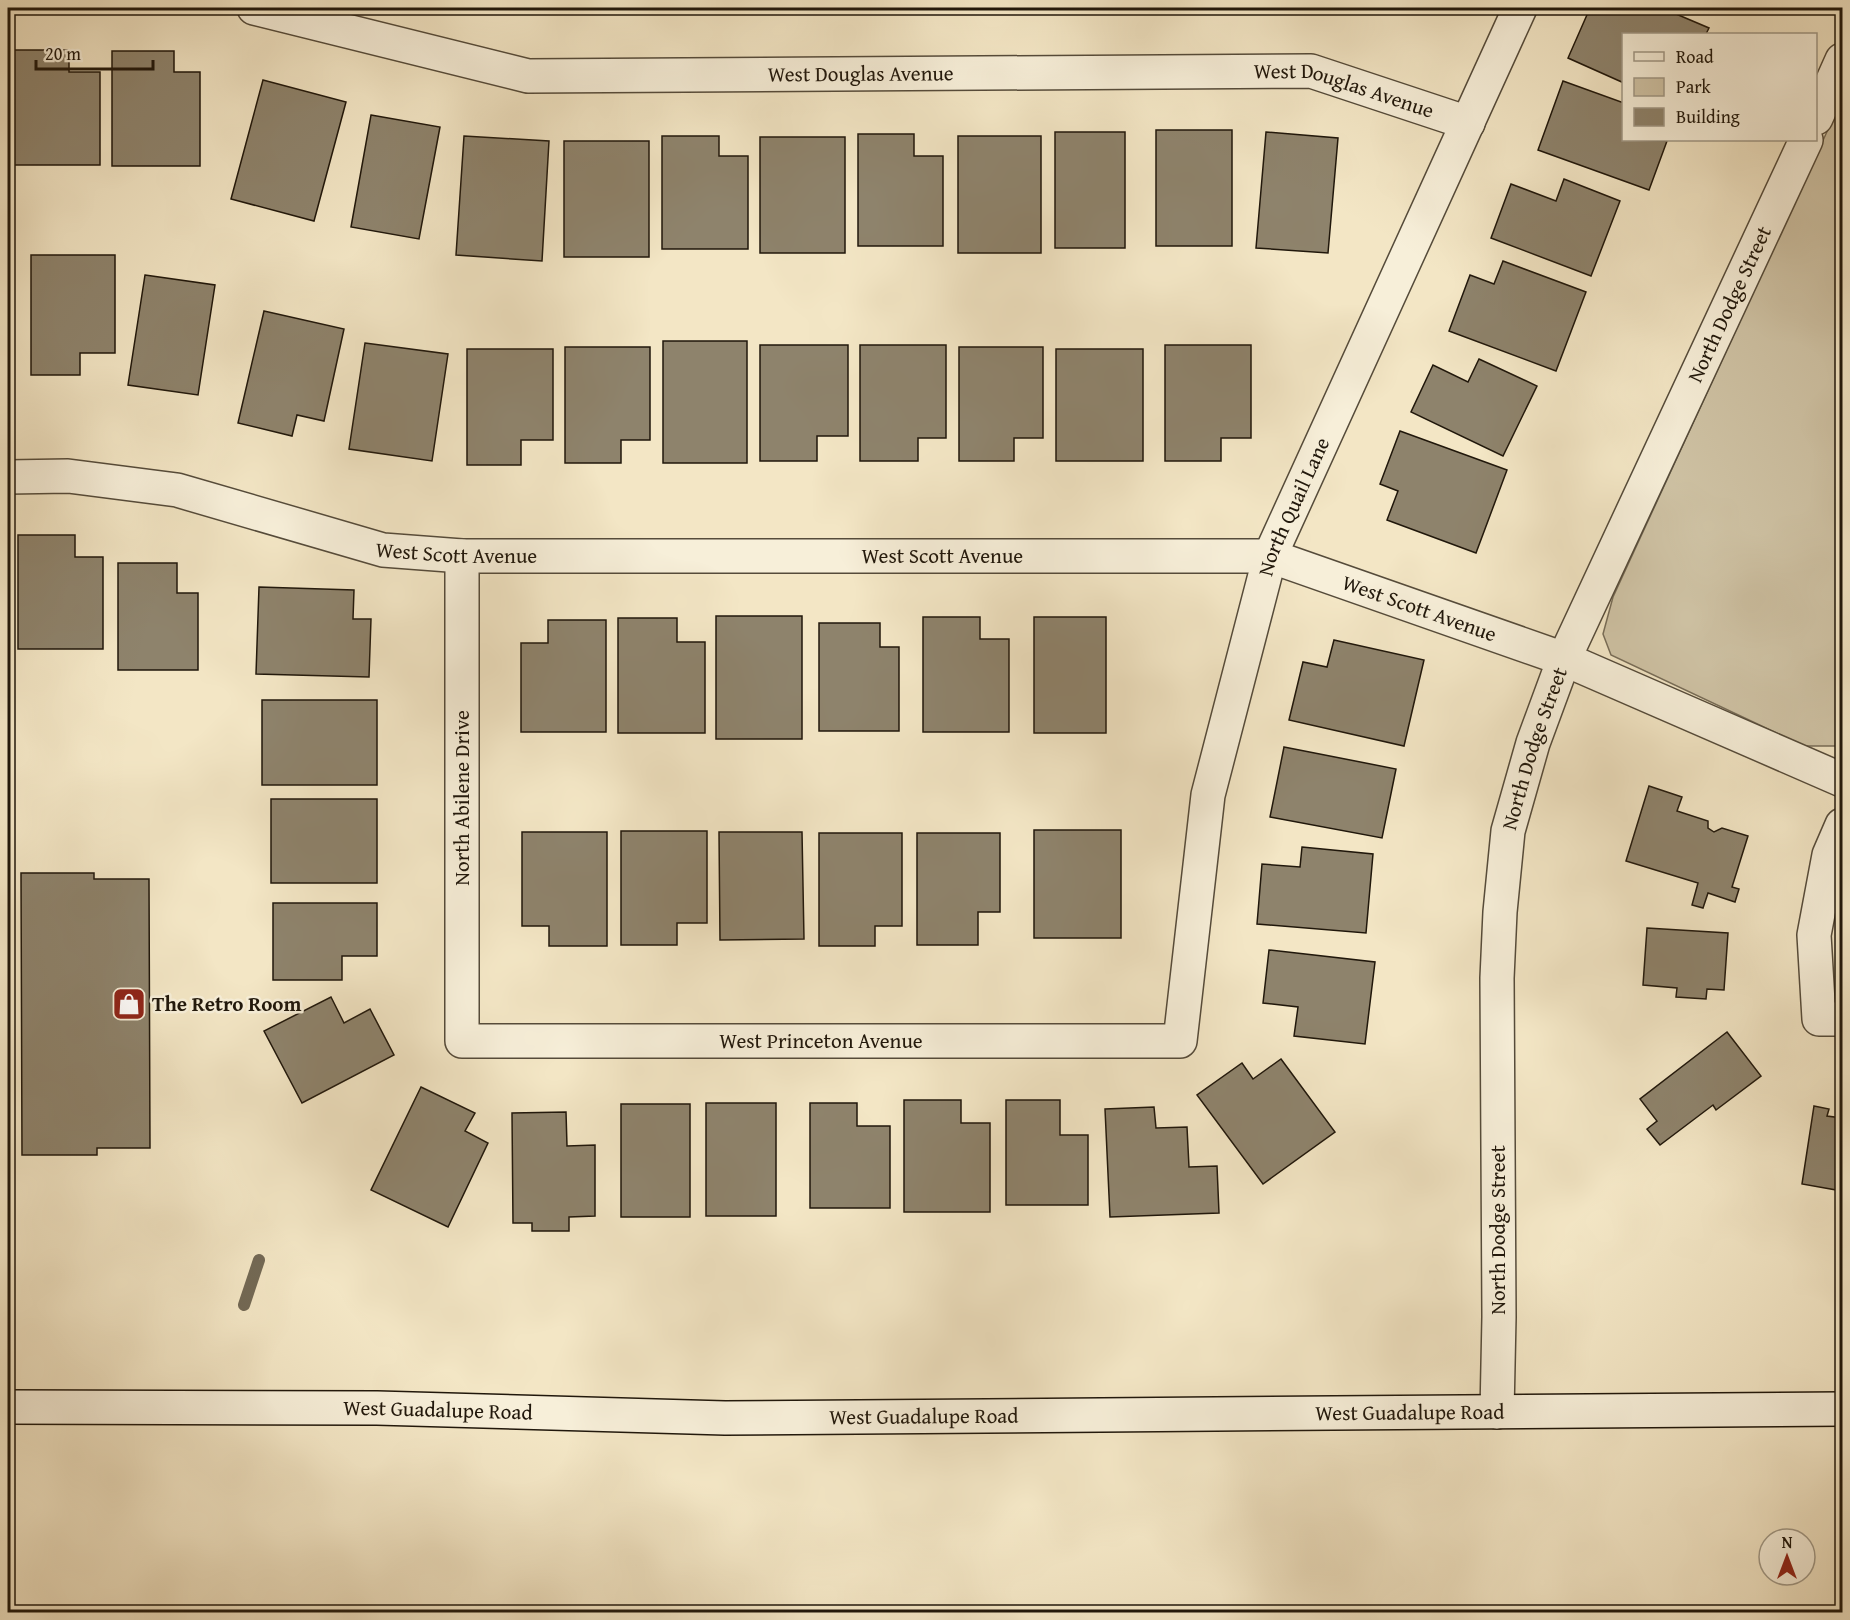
<svg xmlns="http://www.w3.org/2000/svg" width="1850" height="1620" font-family="'Gentium Book Plus',serif">
<rect width="100%" height="100%" fill="#f3e6c5"/>
<filter id="stains"><feTurbulence type="fractalNoise" baseFrequency=".00333" numOctaves="4"/><feColorMatrix values="0 0 0 0 .2 0 0 0 0 .09 0 0 0 0 .02 0 0 0 .5 -.17"/></filter>
<radialGradient id="worn" r=".72"><stop offset=".6" stop-color="#630" stop-opacity="0"/><stop offset="1" stop-color="#630" stop-opacity=".3"/></radialGradient>
<polygon fill="#cfc3a5" stroke="#786d58" stroke-width="1.5" points="1842,99 1842,738 1836,746 1804,746 1611,655 1603,634 1613,597"/>
<g fill="none" stroke-linecap="round" stroke-linejoin="round">
<polyline stroke="#736955" stroke-width="12" points="244,1305 259,1260"/>
</g>
<g fill="#8e836c" stroke="#20170b" stroke-width="1.5">
<polygon points="1590,8 1600,8 1612,13 1615,8 1662,8 1709,28 1706,34 1624,34 1624,83 1568,58"/>
<polygon points="13,50 69,50 69,72 100,72 100,165 13,165"/>
<polygon points="112,51 174,51 174,72 200,72 200,166 112,166"/>
<polygon points="263,80 346,102 314,221 231,199"/>
<polygon points="1563,81 1624,103 1624,140 1667,141 1649,190 1538,150"/>
<polygon points="371,115 440,127 419,239 351,227"/>
<rect x="1156" y="130" width="76" height="116"/>
<rect x="1055" y="132" width="70" height="116"/>
<polygon points="1266,132 1338,138 1328,253 1256,248"/>
<polygon points="858,134 914,134 914,156 943,156 943,246 858,246"/>
<polygon points="464,136 549,141 542,261 456,255"/>
<polygon points="662,136 719,136 719,156 748,156 748,249 662,249"/>
<rect x="958" y="136" width="83" height="117"/>
<rect x="760" y="137" width="85" height="116"/>
<rect x="564" y="141" width="85" height="116"/>
<polygon points="1564,179 1620,201 1591,276 1491,238 1511,184 1556,201"/>
<polygon points="31,255 115,255 115,353 80,353 80,375 31,375"/>
<polygon points="1503,261 1586,292 1556,371 1449,331 1470,275 1494,284"/>
<polygon points="145,275 215,285 198,395 128,385"/>
<polygon points="264,311 344,329 324,421 297,415 292,436 238,423"/>
<rect x="663" y="341" width="84" height="122"/>
<polygon points="365,343 448,354 432,461 349,449"/>
<polygon points="760,345 848,345 848,436 817,436 817,461 760,461"/>
<polygon points="860,345 946,345 946,438 918,438 918,461 860,461"/>
<polygon points="1165,345 1251,345 1251,438 1221,438 1221,461 1165,461"/>
<polygon points="565,347 650,347 650,440 621,440 621,463 565,463"/>
<polygon points="959,347 1043,347 1043,438 1014,438 1014,461 959,461"/>
<polygon points="467,349 553,349 553,440 521,440 521,465 467,465"/>
<rect x="1056" y="349" width="87" height="112"/>
<polygon points="1479,359 1537,386 1503,456 1411,412 1433,365 1468,382"/>
<polygon points="1400,431 1507,470 1476,553 1387,520 1398,491 1380,484"/>
<polygon points="18,535 75,535 75,557 103,557 103,649 18,649"/>
<polygon points="118,563 177,563 177,593 198,593 198,670 118,670"/>
<polygon points="259,587 354,590 353,619 371,619 369,677 256,674"/>
<rect x="716" y="616" width="86" height="123"/>
<polygon points="923,617 980,617 980,639 1009,639 1009,732 923,732"/>
<rect x="1034" y="617" width="72" height="116"/>
<polygon points="618,618 677,618 677,642 705,642 705,733 618,733"/>
<polygon points="548,620 606,620 606,732 521,732 521,643 548,643"/>
<polygon points="819,623 880,623 880,647 899,647 899,731 819,731"/>
<polygon points="1334,640 1424,660 1404,746 1289,720 1303,662 1327,667"/>
<rect x="262" y="700" width="115" height="85"/>
<polygon points="1284,747 1396,769 1382,838 1270,817"/>
<polygon points="1649,786 1682,797 1677,811 1708,821 1708,828 1714,832 1722,828 1748,836 1732,887 1739,889 1735,902 1708,893 1703,908 1692,905 1698,883 1626,861"/>
<rect x="271" y="799" width="106" height="84"/>
<rect x="1034" y="830" width="87" height="108"/>
<polygon points="621,831 707,831 707,923 677,923 677,945 621,945"/>
<polygon points="522,832 607,832 607,946 549,946 549,926 522,926"/>
<polygon points="719,832 802,832 804,939 720,940"/>
<polygon points="819,833 902,833 902,926 875,926 875,946 819,946"/>
<polygon points="917,833 1000,833 1000,912 978,912 978,945 917,945"/>
<polygon points="1302,847 1373,854 1366,933 1257,924 1262,864 1300,867"/>
<polygon points="21,873 94,873 94,879 149,879 150,1148 97,1148 97,1155 22,1155"/>
<polygon points="273,903 377,903 377,956 342,956 342,980 273,980"/>
<polygon points="1647,928 1728,933 1724,990 1707,989 1706,999 1676,997 1677,988 1643,985"/>
<polygon points="1269,950 1375,962 1365,1044 1294,1036 1298,1007 1263,1003"/>
<polygon points="331,997 344,1023 370,1009 394,1055 302,1103 264,1031"/>
<polygon points="1727,1032 1761,1076 1716,1110 1713,1105 1660,1145 1647,1129 1657,1121 1640,1099"/>
<polygon points="1281,1059 1335,1132 1263,1184 1197,1095 1242,1063 1253,1079"/>
<polygon points="421,1087 475,1113 465,1131 488,1143 448,1227 371,1190"/>
<polygon points="904,1100 961,1100 961,1123 990,1123 990,1212 904,1212"/>
<polygon points="1006,1100 1060,1100 1060,1135 1088,1135 1088,1205 1006,1205"/>
<rect x="706" y="1103" width="70" height="113"/>
<polygon points="810,1103 857,1103 857,1126 890,1126 890,1208 810,1208"/>
<rect x="621" y="1104" width="69" height="113"/>
<polygon points="1814,1106 1829,1109 1827,1116 1842,1118 1842,1191 1802,1184"/>
<polygon points="1154,1107 1156,1128 1187,1127 1189,1167 1217,1166 1219,1213 1110,1217 1105,1109"/>
<polygon points="566,1112 567,1146 595,1145 595,1216 569,1217 569,1231 532,1231 532,1223 513,1223 512,1113"/>
</g>
<g fill="none" stroke-linecap="round" stroke-linejoin="round">
<g stroke="#554b3a" stroke-width="36">
<g id="minor">
<path id="s1" d="M254,8L528,76L1311,71L1468,123"/>
<polyline points="1816,118 1842,60"/>
<path id="s2" d="M8,477L68,476L177,490L383,550L462,556H1270L1564,659L1842,780"/>
<path id="s3" d="M462,556V1041H1180L1208,795L1270,556L1520,8"/>
<polyline points="1842,825 1829,855 1814,935 1819,1019 1842,1019"/>
<path id="s4" d="M1497,1412L1499,1317L1497,978L1500,912L1508,831L1533,743L1564,659L1806,140"/>
</g>
</g>
<g stroke="#20170b" stroke-width="36">
<g id="secondary">
<path id="s5" d="M8,1407L377,1408L725,1418L1842,1409"/>
</g>
</g>
<use href="#minor" stroke="#f7efd9" stroke-width="33"/>
<use href="#secondary" stroke="#f7efd9" stroke-width="33"/>
</g>
<defs>
<g id="shop-square" transform="scale(1.725)"><rect x="-9" y="-9" width="18" height="18" rx="4" fill="#8f2418" stroke="#f7efd9"/><path d="M-5-2.5h2.3a2.7 3.5 0 0 1 5.4 0H5L5.5 6h-11ZM-1.5-2.5h3a1.5 2.3 0 0 0-3 0Z" fill="#fff"/></g>
</defs>
<g fill-rule="evenodd">
<use href="#shop-square" x="129" y="1004"/>
</g>
<g text-anchor="middle" stroke-width="5" stroke-linejoin="round" paint-order="stroke">
<g font-size="21" fill="#20170b" stroke="#f7efd9">
<text dy="7" stroke="none"><textPath href="#s1" startOffset="615">West Douglas Avenue</textPath></text>
<text dy="7" stroke="none"><textPath href="#s1" startOffset="1101">West Douglas Avenue</textPath></text>
<text dy="7" stroke="none"><textPath href="#s4" startOffset="1154">North Dodge Street</textPath></text>
<text dy="7" stroke="none"><textPath href="#s3" startOffset="1752">North Quail Lane</textPath></text>
<text dy="7" stroke="none"><textPath href="#s2" startOffset="458">West Scott Avenue</textPath></text>
<text dy="7" stroke="none"><textPath href="#s2" startOffset="944">West Scott Avenue</textPath></text>
<text dy="7" stroke="none"><textPath href="#s2" startOffset="1430">West Scott Avenue</textPath></text>
<text dy="7" stroke="none"><textPath href="#s4" startOffset="668">North Dodge Street</textPath></text>
<text transform="translate(462 798) rotate(-90)" y="7">North Abilene Drive</text>
<text dy="7" stroke="none"><textPath href="#s3" startOffset="844">West Princeton Avenue</textPath></text>
<text transform="translate(1498 1230) rotate(-90)" y="7">North Dodge Street</text>
<text dy="7" stroke="none"><textPath href="#s5" startOffset="430">West Guadalupe Road</textPath></text>
<text dy="7" stroke="none"><textPath href="#s5" startOffset="1402">West Guadalupe Road</textPath></text>
<text dy="7" stroke="none"><textPath href="#s5" startOffset="916">West Guadalupe Road</textPath></text>
</g>
<g font-size="21" font-weight="bold" fill="#20170b" stroke="#f7efd9" text-anchor="start">
<text x="152" y="1011">The Retro Room</text>
</g>
</g>
<rect width="1850" height="1620" fill="none" stroke="#f3e6c5" stroke-width="30"/>
<rect x="9" y="9" width="1832" height="1602" fill="none" stroke="#20170b" stroke-width="3"/>
<rect x="15" y="15" width="1820" height="1590" fill="none" stroke="#20170b" stroke-width="1.5"/>
<rect x="1622" y="33" width="195" height="108" fill="#f7efd9" stroke="#a19987" stroke-width="1.5"/>
<rect x="1634" y="52" width="30" height="9" fill="#f7efd9" stroke="#a19987" stroke-width="1.5"/>
<text x="1676" y="63" font-size="18" fill="#20170b">Road</text>
<rect x="1634" y="78" width="30" height="18" fill="#cfc3a5" stroke="#a19987" stroke-width="1.5"/>
<text x="1676" y="93" font-size="18" fill="#20170b">Park</text>
<rect x="1634" y="108" width="30" height="18" fill="#8e836c" stroke="#a19987" stroke-width="1.5"/>
<text x="1676" y="123" font-size="18" fill="#20170b">Building</text>
<g transform="translate(1787 1557)"><circle r="28" fill="#f7efd9" stroke="#a19987" stroke-width="1.5"/>
<path d="M0-4.5L10 22L0 15L-10 22Z" fill="#8f2418"/>
<text y="-9" font-size="16" font-weight="bold" text-anchor="middle" fill="#20170b">N</text>
</g>
<path d="M36 60v9h117v-9" fill="none" stroke="#20170b" stroke-width="3"/>
<text x="45" y="60" font-size="18" fill="#20170b" stroke="#f7efd9" stroke-width="4.5" paint-order="stroke">20 m</text>
<rect width="100%" height="100%" filter="url(#stains)"/>
<rect width="100%" height="100%" fill="url(#worn)"/>
</svg>
